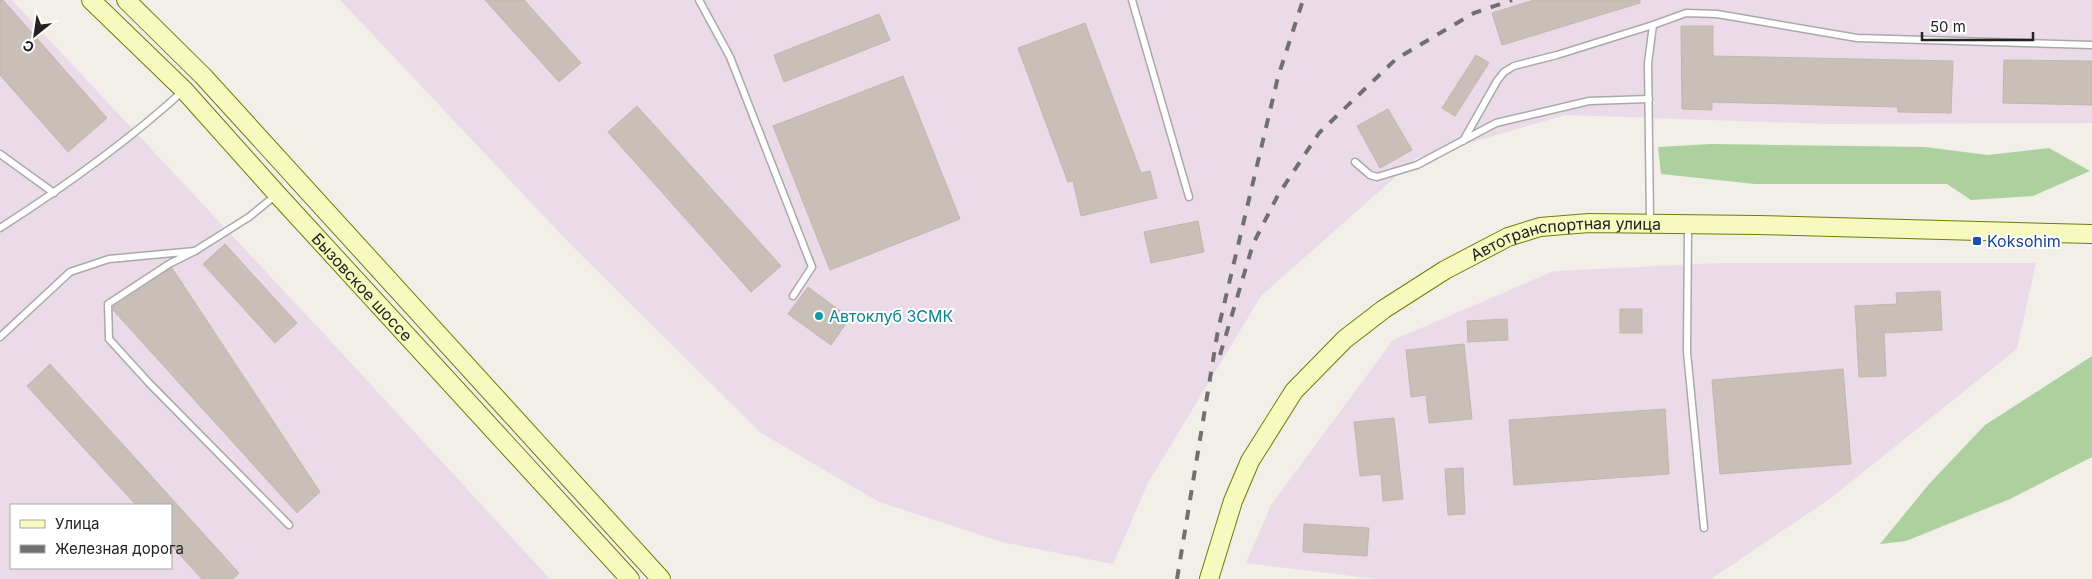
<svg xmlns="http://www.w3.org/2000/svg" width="2092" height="579" font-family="Inter,sans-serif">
<rect width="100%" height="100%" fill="#f2efe9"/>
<g fill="#ebdbe8" fill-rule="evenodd">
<path d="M0,0H12L326,336L550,579H0ZM11,505H171V568H11Z"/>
<polygon points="340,0 2092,0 2092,123 1827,124 1566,115 1417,158 1261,296 1148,483 1113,564 1002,542 879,502 761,433 572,246"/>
<polygon points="1721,263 2036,263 2017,349 1831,498 1711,579 1376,579 1246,563 1271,505 1393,340 1554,271"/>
</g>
<g fill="#add19e">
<polygon points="1712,144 1925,147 1988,155 2049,148 2090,171 2033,196 1971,200 1947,184 1755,184 1661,174 1658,147"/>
<polygon points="2092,356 2092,457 2010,499 1906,541 1880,544 1929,484 1985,425"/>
</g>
<g fill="#c7bfb8" stroke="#c4b6ab">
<polygon points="0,0 3,0 107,118 68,152 0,75"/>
<polygon points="485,0 524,0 581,63 559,82"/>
<polygon points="1534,0 1640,0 1640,3 1502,45 1492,13"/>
<polygon points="879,14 890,40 784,82 774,55"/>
<polygon points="1085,23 1141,173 1150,171 1157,198 1081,216 1073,181 1068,182 1018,48"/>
<polygon points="1681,26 1713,26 1713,56 1953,61 1951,113 1898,112 1898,107 1712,102 1712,110 1682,109"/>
<polygon points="1476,55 1489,63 1455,116 1442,108"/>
<polygon points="2004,60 2092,61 2092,105 2003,103"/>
<polygon points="903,76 960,219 830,270 773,126"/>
<polygon points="637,106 781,266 751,292 608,132"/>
<polygon points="1388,109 1412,150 1380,168 1357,126"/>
<polygon points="1198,221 1204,252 1151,263 1144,232"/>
<polygon points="225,244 297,323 275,343 203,264"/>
<polygon points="172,268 320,492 297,513 113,310 113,307"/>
<polygon points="808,287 850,318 831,345 788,314"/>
<polygon points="1940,291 1942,330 1884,333 1886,376 1859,377 1855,306 1897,304 1896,293"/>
<rect x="1620" y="309" width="22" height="24"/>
<polygon points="1507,319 1508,340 1468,342 1467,321"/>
<polygon points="1464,344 1472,419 1429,423 1426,395 1411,397 1406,350"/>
<polygon points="50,364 239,573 233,579 202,579 171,545 171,505 136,505 27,386"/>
<polygon points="1843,369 1851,464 1720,474 1712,380"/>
<polygon points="1665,409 1669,474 1514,485 1509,420"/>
<polygon points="1394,418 1403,499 1383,501 1381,474 1360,476 1354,422"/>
<polygon points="1463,468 1465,514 1448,515 1445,469"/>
<polygon points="1304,524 1369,528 1367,556 1303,552"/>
</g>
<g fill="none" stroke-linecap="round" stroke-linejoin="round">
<g stroke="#a9a9a9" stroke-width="9">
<g id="service">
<polyline points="699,0 730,57 812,267 793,296"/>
<polyline points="1132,0 1189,197"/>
<polyline points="1463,141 1497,81 1504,72 1514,66 1557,55 1653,25 1686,13 1717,14 1857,38 2092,45"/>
<polyline points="0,154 54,193"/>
<polyline points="1355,162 1370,175 1377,177 1417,165 1496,123 1589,101 1649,99"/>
<polyline points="1650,223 1648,63 1653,25"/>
<polyline points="1688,225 1687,352 1704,528"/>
<path d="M0,228C64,187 127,142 183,91"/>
<polyline points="195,251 249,217 276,195"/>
<polyline points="0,337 70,272 109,259 195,251 169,264 108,304 109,339 149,383 289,525"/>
</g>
</g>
<g stroke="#707d05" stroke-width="20">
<g id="secondary">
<path id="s1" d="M91,0L184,90L277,194L630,579"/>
<polyline points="126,0 203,76 661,579"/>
<path id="s2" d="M1209,579L1233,501L1250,461L1294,391L1345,339L1384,309L1445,270L1508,237L1540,227L1589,223L1757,225L2092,234"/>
</g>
</g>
<use href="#service" stroke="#fff" stroke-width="6"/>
<use href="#secondary" stroke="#f7fabf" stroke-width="18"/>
<g stroke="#707070" stroke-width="4" stroke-dasharray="10 10" stroke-linecap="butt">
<polyline points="1220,355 1253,244 1278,195 1319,133 1396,59 1474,13 1512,0"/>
<polyline points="1177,579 1218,330 1278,77 1303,0"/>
</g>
</g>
<rect fill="#1a4fb4" stroke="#fff" stroke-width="2" x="1972" y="236" width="10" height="10" rx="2.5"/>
<circle fill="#0f9aa8" stroke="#fff" stroke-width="2" cx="819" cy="316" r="5"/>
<g text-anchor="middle" stroke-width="4" stroke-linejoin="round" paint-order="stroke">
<g font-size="16" fill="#164399" stroke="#fff" text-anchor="start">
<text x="1987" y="247">Koksohim</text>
</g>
<g font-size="16" fill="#222" stroke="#fff">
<text dy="6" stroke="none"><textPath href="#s2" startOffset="530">Автотранспортная улица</textPath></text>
<text dy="6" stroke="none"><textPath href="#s1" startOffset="395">Бызовское шоссе</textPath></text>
</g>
<g font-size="16" fill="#0d838f" stroke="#fff" text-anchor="start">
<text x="829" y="322">Автоклуб ЗСМК</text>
</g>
</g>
<rect x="10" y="504" width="162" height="65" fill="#ffffff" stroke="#a7a7a7"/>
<rect x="20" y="520" width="25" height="8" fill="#f7fabf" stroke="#a7a7a7"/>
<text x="55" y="529" font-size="15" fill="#222222">Улица</text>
<rect x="20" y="545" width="25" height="8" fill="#707070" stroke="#a7a7a7"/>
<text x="55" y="554" font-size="15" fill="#222222">Железная дорога</text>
<g transform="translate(35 35) rotate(210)" stroke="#ffffff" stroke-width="4" paint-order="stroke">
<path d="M0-4L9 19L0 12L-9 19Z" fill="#222222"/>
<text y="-8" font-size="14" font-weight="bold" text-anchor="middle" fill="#222222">С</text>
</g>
<path d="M1922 32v8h111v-8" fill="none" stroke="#222222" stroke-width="2.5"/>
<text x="1930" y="32" font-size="15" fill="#222222" stroke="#ffffff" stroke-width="4" paint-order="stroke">50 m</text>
</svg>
